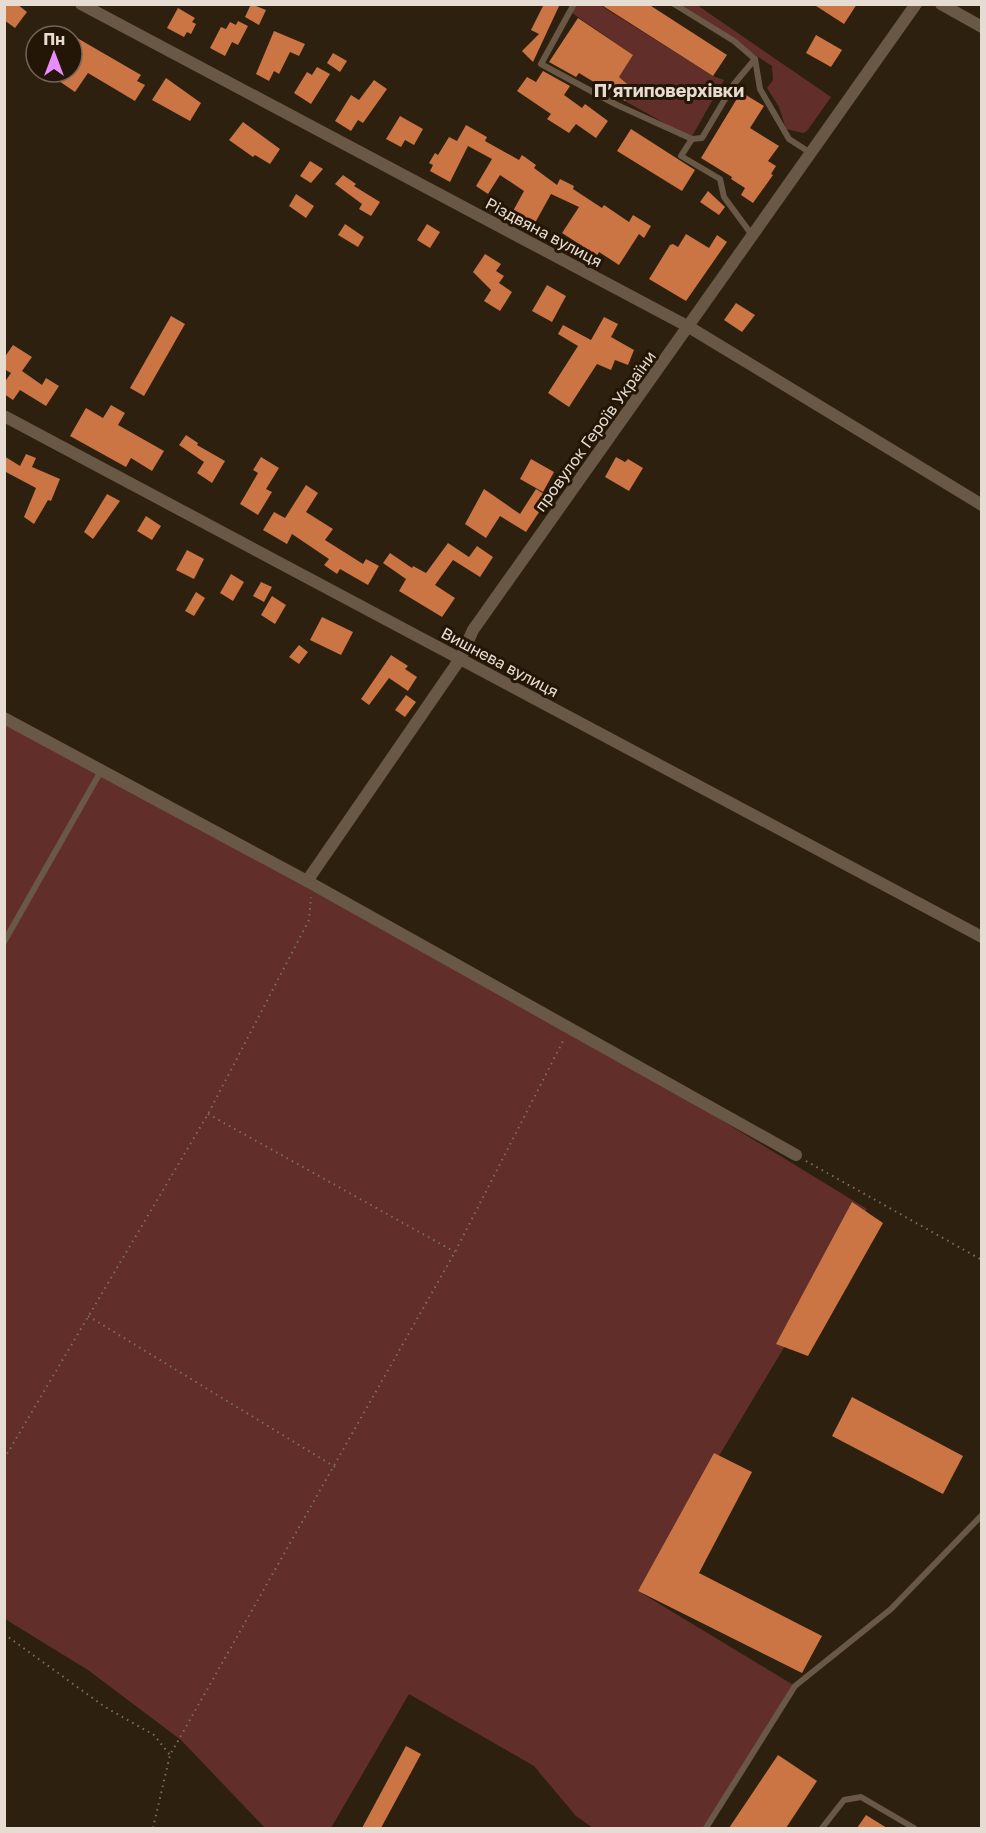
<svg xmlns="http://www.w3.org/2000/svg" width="986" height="1833" font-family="'Golos Text',sans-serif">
<rect width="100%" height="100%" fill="#2e200e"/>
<g fill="#622e2a">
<polygon points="577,5 600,5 713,76 724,80 691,138 625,101 632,88 619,77 633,55 572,13"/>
<polygon points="679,5 697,5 831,97 807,131 803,133 786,129 779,107 767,88 773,80 772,66"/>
<polygon points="4,718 579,1033 867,1209 638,1591 795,1686 706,1828 593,1828 576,1816 534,1766 409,1694 331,1828 265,1828 181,1740 88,1670 5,1619"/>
</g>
<g fill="#cb7444">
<polygon points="4,4 17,4 27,12 15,28 4,20"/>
<polygon points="251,4 266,10 259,25 245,17"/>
<polygon points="544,4 560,4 533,62 522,51 539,34 531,30"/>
<polygon points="600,4 648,4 727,55 713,76"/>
<polygon points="813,4 857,4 844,24"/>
<polygon points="178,8 195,18 192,22 196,24 191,34 187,32 184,37 167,28"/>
<polygon points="578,18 633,55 619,77 632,88 625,101 579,73 576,77 549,62"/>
<polygon points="238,21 248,26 238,45 232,42 225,56 210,48 221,27 226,29 230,22 236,25"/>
<polygon points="274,31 305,44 299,56 290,52 279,74 274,71 269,81 256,74"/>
<polygon points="72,35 141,75 137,81 145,85 135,101 88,73 75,92 56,79 61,72 72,72"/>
<polygon points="816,35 842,50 831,67 806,53"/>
<polygon points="333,53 347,61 340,72 327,63"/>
<polygon points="317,67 330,74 311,104 294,93 307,72 312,75"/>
<polygon points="543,71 570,86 564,95 582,108 585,104 608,121 596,138 576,124 569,133 547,119 551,114 517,91 527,77 536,82"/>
<polygon points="166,78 201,103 190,121 152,100"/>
<polygon points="374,80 387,89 363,123 358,120 351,131 335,121 351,95 359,100"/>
<polygon points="741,92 764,106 750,128 779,146 768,161 776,166 771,174 773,175 753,203 741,195 745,188 731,179 732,177 701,158"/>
<polygon points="400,116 423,129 414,145 405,140 401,147 386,139"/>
<polygon points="243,122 280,149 270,164 255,155 253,157 229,140"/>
<polygon points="466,125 487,137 485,141 519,160 522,155 536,165 534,168 557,185 560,179 574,186 573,189 602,208 604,205 629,222 633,215 651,226 644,238 639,234 619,265 599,252 593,264 582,258 587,249 562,233 579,207 551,194 535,223 513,211 524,191 500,175 488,194 476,186 492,159 468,146 450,182 430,171 433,165 429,163 435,153 438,155 449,137 457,141"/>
<polygon points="631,129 695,170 682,191 617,151"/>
<polygon points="310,161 323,169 311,183 300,176"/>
<polygon points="343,175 356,184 354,186 380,202 371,216 359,209 362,204 335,184"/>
<polygon points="708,191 725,207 719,215 700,202"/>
<polygon points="296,194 314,206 306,218 289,206"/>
<polygon points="345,224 364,237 358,247 338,235"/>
<polygon points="427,224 440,232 430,248 417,240"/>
<polygon points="686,234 709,248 717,235 727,242 686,301 649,279 670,245 673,244 678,247"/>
<polygon points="485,254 501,264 496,271 504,276 499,283 512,292 500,311 484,301 491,290 473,272"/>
<polygon points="547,285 566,296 552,322 532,311"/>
<polygon points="736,303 755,315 742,332 724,320"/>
<polygon points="171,316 185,324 144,396 130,388"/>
<polygon points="604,317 618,324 611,337 634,350 628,365 615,360 611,370 597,364 569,407 548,393 578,346 558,334 563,325 591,340"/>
<polygon points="13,345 32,357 22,371 42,385 46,378 59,386 46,406 20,390 13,400 4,394 4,383 11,373 4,369 4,358"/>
<polygon points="111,405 125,413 118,425 164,451 152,471 131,458 126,467 70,436 86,408 103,418"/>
<polygon points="186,435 198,443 197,445 225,461 212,483 197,473 204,462 179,445"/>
<polygon points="26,454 36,458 32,467 60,479 51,501 48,500 34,524 24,517 36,488 4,471 4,456 20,466"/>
<polygon points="261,457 279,468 266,489 272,492 258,515 240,504 258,473 253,470"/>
<polygon points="616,457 625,462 628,459 643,468 629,491 605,477"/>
<polygon points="531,459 554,472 543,492 520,479"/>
<polygon points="306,485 318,493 306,512 333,529 325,540 363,564 366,559 379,566 368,585 340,569 337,574 324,565 329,559 292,534 287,544 263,530 274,512 285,518"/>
<polygon points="484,489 520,514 536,489 549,497 526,532 500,516 486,538 465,524"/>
<polygon points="107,494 120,501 93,539 84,532"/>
<polygon points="146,516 161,526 152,540 137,531"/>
<polygon points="448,543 469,557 477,546 493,557 480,577 453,560 435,585 455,598 442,617 399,591 406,579 383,563 390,553 412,568 413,566 426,573"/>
<polygon points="187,550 204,559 194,579 176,570"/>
<polygon points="231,574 244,582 233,601 220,593"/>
<polygon points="261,582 272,587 264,602 253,596"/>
<polygon points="196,592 205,598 194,616 185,611"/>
<polygon points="272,596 286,605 275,624 261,615"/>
<polygon points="322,617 353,632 341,655 310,640"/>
<polygon points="299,645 308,652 299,664 289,657"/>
<polygon points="391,655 408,666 405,669 417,677 408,691 389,678 369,705 361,699"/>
<polygon points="406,695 416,702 405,717 395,710"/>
<polygon points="852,1202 883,1223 808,1356 776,1344"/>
<polygon points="852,1397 963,1456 943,1494 832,1436"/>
<polygon points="714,1453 752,1472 699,1573 822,1636 802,1673 638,1591"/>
<polygon points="406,1746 421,1754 381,1828 362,1828"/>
<polygon points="778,1755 817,1781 786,1828 729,1828"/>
<polygon points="866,1815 887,1828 857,1828"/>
</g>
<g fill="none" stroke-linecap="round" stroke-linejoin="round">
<g stroke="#7c7061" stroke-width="2" stroke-dasharray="1.5 4.5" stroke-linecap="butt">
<polyline points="208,1114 455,1252"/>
<polyline points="806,1161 982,1260"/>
<polyline points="88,1316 335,1467"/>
<polyline points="4,1459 208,1114 309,920 311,897"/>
<polyline points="4,1634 105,1707 154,1735 170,1755"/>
<polyline points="153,1828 170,1755 455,1252 563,1041"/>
</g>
<g stroke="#695845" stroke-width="6">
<polyline points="574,4 541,64 617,105 692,139 702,138 734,84 755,59"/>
<polyline points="674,4 734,41 755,59 760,89 789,139 809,152"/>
<polyline points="692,139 681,156 720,179 724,197 752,235"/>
<polyline points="4,942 101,771"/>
<polyline points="706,1828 795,1686 891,1609 982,1515"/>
<polyline points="822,1828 844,1800 861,1797 914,1828"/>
</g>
<g stroke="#695845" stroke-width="12">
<polyline points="81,4 689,327 982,505"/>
<polyline points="941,4 982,27"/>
<polyline points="4,416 982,937"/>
<polyline points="4,718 307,881 796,1155"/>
<polyline points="307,881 460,659 473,630 916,4"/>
</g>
</g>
<g text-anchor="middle" stroke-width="6" stroke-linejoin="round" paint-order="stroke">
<g font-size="16" fill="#e6dcd1" stroke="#241606">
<text transform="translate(544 232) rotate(28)" y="6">Різдвяна вулиця</text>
<text transform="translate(595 431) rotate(-54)" y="6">провулок Героїв України</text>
<text transform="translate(500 662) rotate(28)" y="6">Вишнева вулиця</text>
</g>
<g font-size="18" font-weight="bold" fill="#e6dcd1" stroke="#241606">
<text x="669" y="97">П’ятиповерхівки</text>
</g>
</g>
<rect width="986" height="1833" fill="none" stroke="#e6dcd1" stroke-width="12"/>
<g transform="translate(54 54)"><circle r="28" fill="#241606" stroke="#726557" stroke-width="1.5"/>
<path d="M0-4.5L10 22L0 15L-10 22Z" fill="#e98dfe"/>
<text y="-9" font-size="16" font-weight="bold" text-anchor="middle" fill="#e6dcd1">Пн</text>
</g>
</svg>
